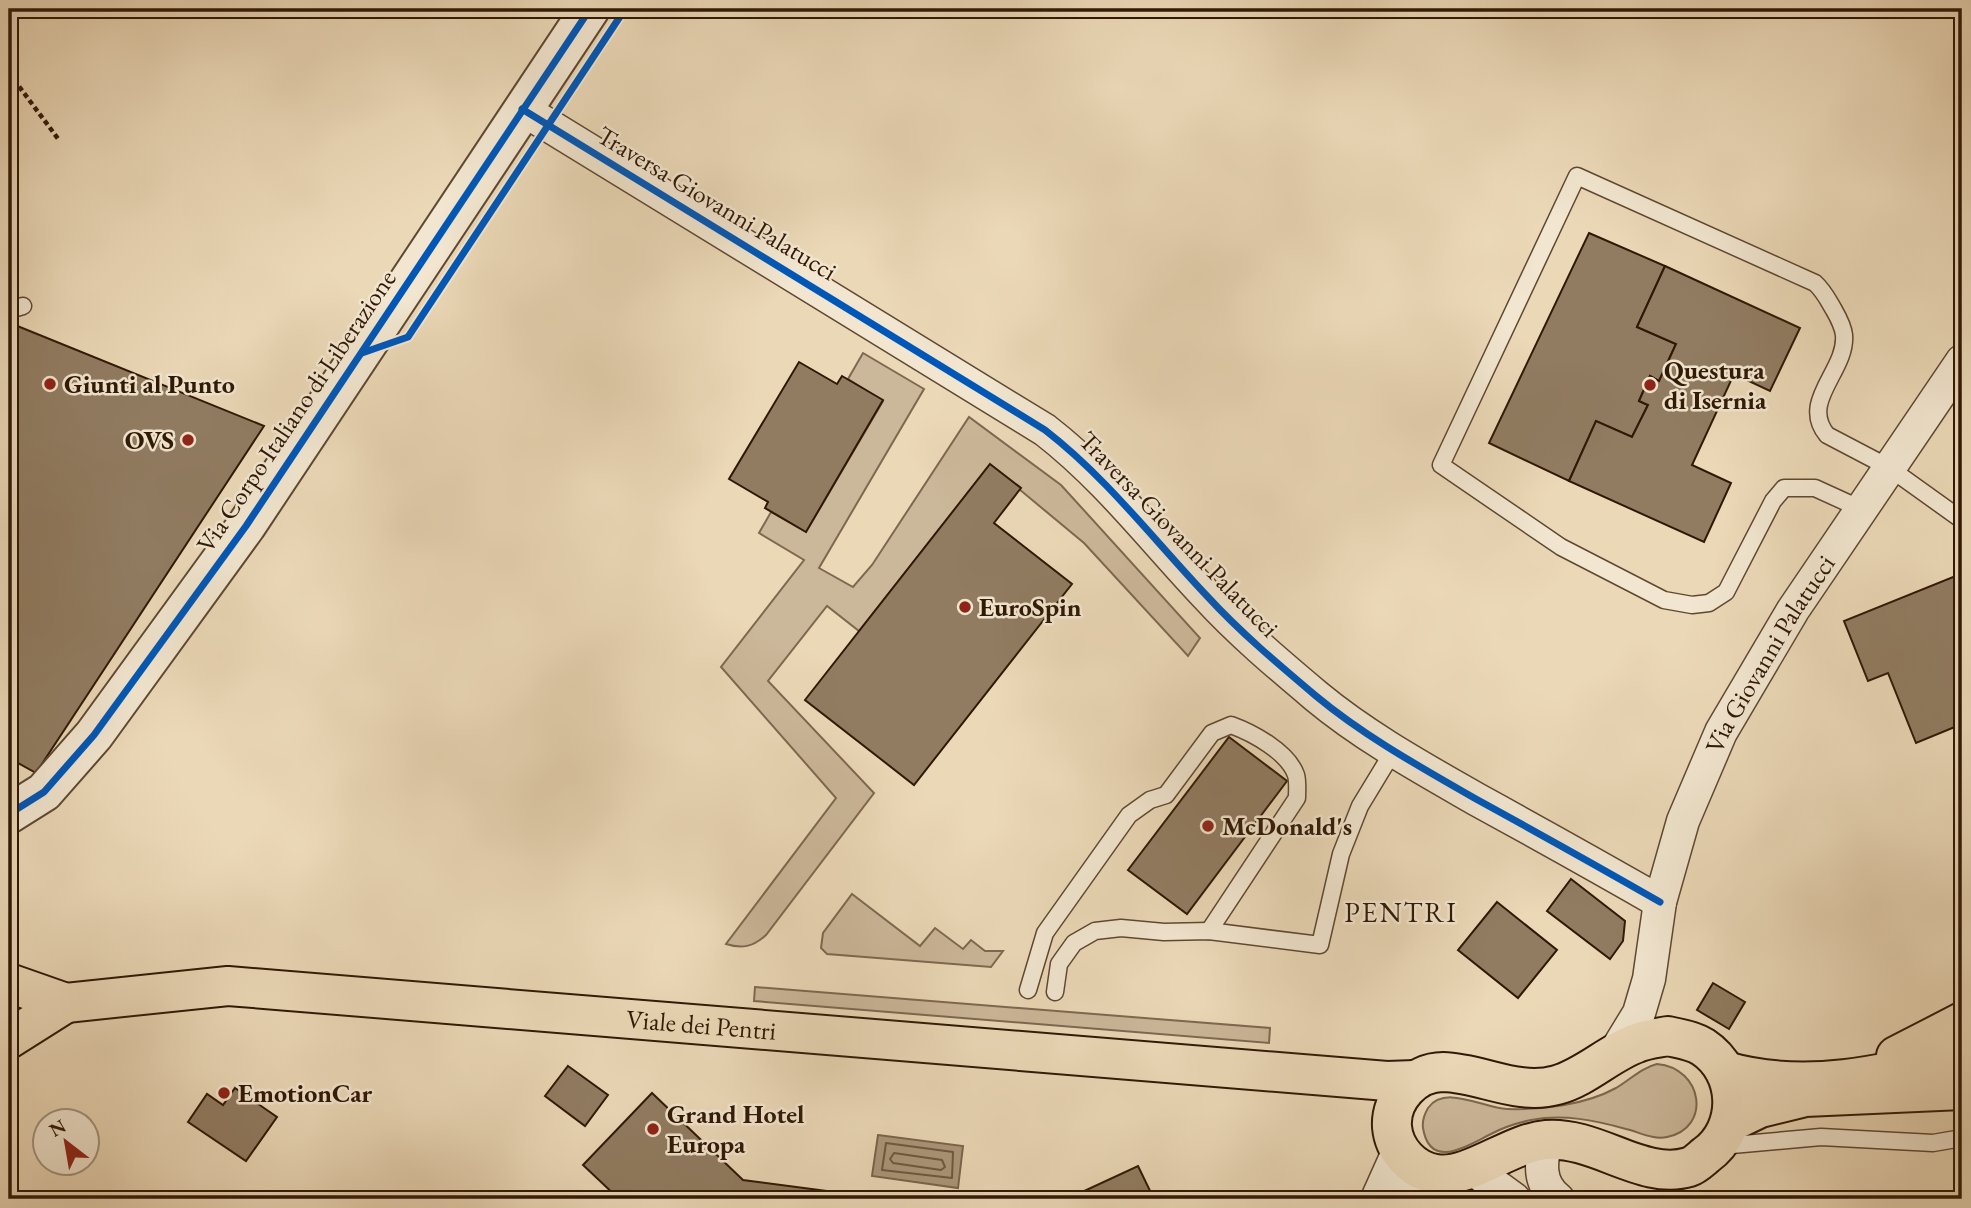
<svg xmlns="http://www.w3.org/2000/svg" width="1971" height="1208" font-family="'EB Garamond',serif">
<rect width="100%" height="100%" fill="#ebd8b7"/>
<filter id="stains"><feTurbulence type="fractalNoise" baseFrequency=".00286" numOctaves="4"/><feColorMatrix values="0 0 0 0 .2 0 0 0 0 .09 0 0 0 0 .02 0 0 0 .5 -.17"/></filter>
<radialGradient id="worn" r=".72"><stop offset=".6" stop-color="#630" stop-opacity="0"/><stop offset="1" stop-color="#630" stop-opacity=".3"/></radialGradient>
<g fill="#cbb799" stroke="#7e6850" stroke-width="2">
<path d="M863,353L924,389L819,568L853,587L872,565L969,417L1061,485L1200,638L1188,656L1084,543L990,465L859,631L827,606L768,681L874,793L766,935C753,947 742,949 726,944L836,798L721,667L804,560L759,533L771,512L806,532L883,401L848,379Z"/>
<polygon points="852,894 920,946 935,928 963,949 971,940 985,951 1003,951 991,967 827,954 821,948 823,933"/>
<polygon points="755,987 1270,1028 1269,1043 754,1001"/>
<path d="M1657,1064C1703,1068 1712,1128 1667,1137C1653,1140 1639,1132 1626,1129C1594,1120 1564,1114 1531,1120C1517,1123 1504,1127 1491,1134C1470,1144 1430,1172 1423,1128C1422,1121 1424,1115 1428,1108C1445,1084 1483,1108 1507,1109C1542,1110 1585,1105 1616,1088C1631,1079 1641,1068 1657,1064Z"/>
</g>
<polygon fill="#ab977b" stroke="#7a644c" stroke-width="2" points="878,1135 963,1146 958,1188 872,1176"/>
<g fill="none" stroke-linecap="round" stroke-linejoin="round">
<g stroke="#6e5840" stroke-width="2">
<polygon points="886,1143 953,1152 952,1178 882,1170"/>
<polygon points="894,1153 942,1160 945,1167 941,1170 893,1163 890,1159"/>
</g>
</g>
<g fill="#917c62" stroke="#301806" stroke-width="2">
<polygon points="1589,233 1665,266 1637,327 1676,344 1659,381 1650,376 1639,401 1648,405 1632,437 1596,421 1569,481 1489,443"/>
<polygon points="1665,266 1800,328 1770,391 1734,374 1692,465 1731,483 1704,542 1569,481 1596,421 1632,437 1648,405 1639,401 1650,376 1659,381 1676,344 1637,327"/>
<polygon points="10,323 264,426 36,773 9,758"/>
<polygon points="799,362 837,384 842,376 883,400 806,532 765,508 768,502 729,479"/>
<polygon points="990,464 1021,488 994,523 1072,584 914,785 805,700"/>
<polygon points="1958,575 1962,585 1962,724 1916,743 1888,673 1868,681 1844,621"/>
<polygon points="1229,737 1287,781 1187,914 1128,870"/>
<polygon points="1571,879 1625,921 1623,941 1610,959 1547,911"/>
<polygon points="1497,902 1557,950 1518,998 1458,950"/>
<polygon points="1713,983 1745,1002 1729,1029 1697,1010"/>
<polygon points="568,1066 608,1095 585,1126 545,1096"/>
<polygon points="235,1088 277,1117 246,1161 188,1122 207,1094 223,1105"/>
<polygon points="652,1093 743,1180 888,1199 619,1199 583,1165"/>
<polygon points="1138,1166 1154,1199 1067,1199"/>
</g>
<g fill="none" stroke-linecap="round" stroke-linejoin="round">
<g stroke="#5f4832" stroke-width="19">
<g id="service">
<polyline points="9,310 23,306"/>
<path d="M1861,509L1815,488H1784L1773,501L1726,592L1709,603L1692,605L1664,600L1561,547L1441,465L1577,176L1815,283C1824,291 1828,300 1834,310C1838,317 1843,326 1844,335C1847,371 1799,401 1827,435L1888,467L1962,520"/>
<path d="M1028,990L1045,933L1129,815L1150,800L1166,795L1212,733L1231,725C1253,733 1288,752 1296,775C1298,782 1297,791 1297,798L1209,931"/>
<polyline points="1055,992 1059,964 1074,943 1095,931 1121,928 1164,932 1209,931 1320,945 1341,854 1360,806 1394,750"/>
<polyline points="1721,1146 1821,1137 1933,1143 1962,1138"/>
</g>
</g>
<g stroke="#5f4832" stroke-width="35">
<g id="minor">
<path d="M522,109L1045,430C1107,478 1153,539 1207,596C1240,632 1278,664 1316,696C1364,736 1422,768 1476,799C1538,833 1599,867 1660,902"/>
<path id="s1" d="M1614,1054L1639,1013L1649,979L1660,902L1683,821L1721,732L1793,610L1962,361"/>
<path d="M1547,1140C1540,1161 1538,1184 1558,1199"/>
<polyline points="1470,1167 1514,1199"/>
<polyline points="1377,1199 1399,1150"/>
<polyline points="1395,1199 1436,1174"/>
</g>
</g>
<g stroke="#5f4832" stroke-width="42">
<polyline id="tertiary" points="9,814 44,792 94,735 246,526 590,9"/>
</g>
<g stroke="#301806" stroke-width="42">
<g id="primary">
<path id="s2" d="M9,983L66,1003L228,986L1387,1081L1415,1080"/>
<path d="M1668,1036C1680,1039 1692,1040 1703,1047C1741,1072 1742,1129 1706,1155C1701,1159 1695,1165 1689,1167C1642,1181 1597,1136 1546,1140C1510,1143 1470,1179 1436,1174C1413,1171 1394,1150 1392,1127C1390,1099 1414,1072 1443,1072C1482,1073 1517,1096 1557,1085C1586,1077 1609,1053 1637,1043C1646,1039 1658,1038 1668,1036Z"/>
<polyline points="9,1039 66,1003"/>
</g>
</g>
<g stroke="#301806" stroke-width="42">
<g id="trunk">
<polyline points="1896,1056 1962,1022"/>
<path d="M1725,1071C1804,1094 1885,1075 1962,1055"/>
<polyline points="1731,1122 1760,1108 1805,1097 1962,1090"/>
</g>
</g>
<polyline stroke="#301806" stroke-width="4.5" stroke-dasharray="5 3.5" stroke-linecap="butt" points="9,73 59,140"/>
<use href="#service" stroke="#f2e6d0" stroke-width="16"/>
<use href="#minor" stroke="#f2e6d0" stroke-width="32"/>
<use href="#tertiary" stroke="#f2e6d0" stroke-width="38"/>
<use href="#primary" stroke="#ebd8b7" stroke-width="38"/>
<use href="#trunk" stroke="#ebd8b7" stroke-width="38"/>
<g stroke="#f2e6d0" stroke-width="11">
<g id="cycleway">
<path d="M522,109L1045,430C1107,478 1153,539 1207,596C1240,632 1278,664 1316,696C1364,736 1422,768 1476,799C1538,833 1599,867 1660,902"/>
<polyline points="362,353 408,337 625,9"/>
<polyline points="9,814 44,792 94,735 246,526 590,9"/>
</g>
</g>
<use href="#cycleway" stroke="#0057b8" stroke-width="7"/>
</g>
<g fill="#8f2418" stroke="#f2e6d0" stroke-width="2.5">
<circle cx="50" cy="384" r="7"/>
<circle cx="1650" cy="385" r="7"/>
<circle cx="188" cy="440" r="7"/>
<circle cx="965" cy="607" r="7"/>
<circle cx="1208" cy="826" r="7"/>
<circle cx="224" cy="1093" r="7"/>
<circle cx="653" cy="1129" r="7"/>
</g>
<g text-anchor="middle" stroke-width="5" stroke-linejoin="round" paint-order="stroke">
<g font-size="26" fill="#301806" stroke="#f2e6d0">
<text transform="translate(717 203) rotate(31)" y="9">Traversa Giovanni Palatucci</text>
<text transform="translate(296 411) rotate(-56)" y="9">Via Corpo Italiano di Liberazione</text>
<text transform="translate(1179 534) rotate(46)" y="9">Traversa Giovanni Palatucci</text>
<text dy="9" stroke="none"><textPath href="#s1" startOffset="434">Via Giovanni Palatucci</textPath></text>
<text dy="9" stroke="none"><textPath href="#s2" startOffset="698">Viale dei Pentri</textPath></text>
</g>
<g font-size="26" font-weight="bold" fill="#301806" stroke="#f2e6d0" text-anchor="start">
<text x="1664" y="379">Questura<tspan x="1664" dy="30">di Isernia</tspan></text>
<text x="64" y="393">Giunti al Punto</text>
<text x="174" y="449" text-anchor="end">OVS</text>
<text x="979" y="616">EuroSpin</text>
<text x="1222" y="835">McDonald's</text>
<text x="238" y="1102">EmotionCar</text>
<text x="667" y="1123">Grand Hotel<tspan x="667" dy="30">Europa</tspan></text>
</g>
<g font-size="28" letter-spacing="2" fill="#301806" stroke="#f2e6d0">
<text x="1401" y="922">PENTRI</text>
</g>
</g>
<rect width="1971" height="1208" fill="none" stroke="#ebd8b7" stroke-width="35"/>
<rect x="10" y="10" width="1950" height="1187" fill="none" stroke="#301806" stroke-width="3.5"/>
<rect x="18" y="18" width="1936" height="1173" fill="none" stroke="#301806" stroke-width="2"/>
<g transform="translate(66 1142) rotate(329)"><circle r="33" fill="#f2e6d0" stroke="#a4947f" stroke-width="2"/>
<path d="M0-5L12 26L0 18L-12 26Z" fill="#8f2418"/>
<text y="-10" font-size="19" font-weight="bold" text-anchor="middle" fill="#301806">N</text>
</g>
<rect width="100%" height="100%" filter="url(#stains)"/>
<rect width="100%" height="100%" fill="url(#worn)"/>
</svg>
